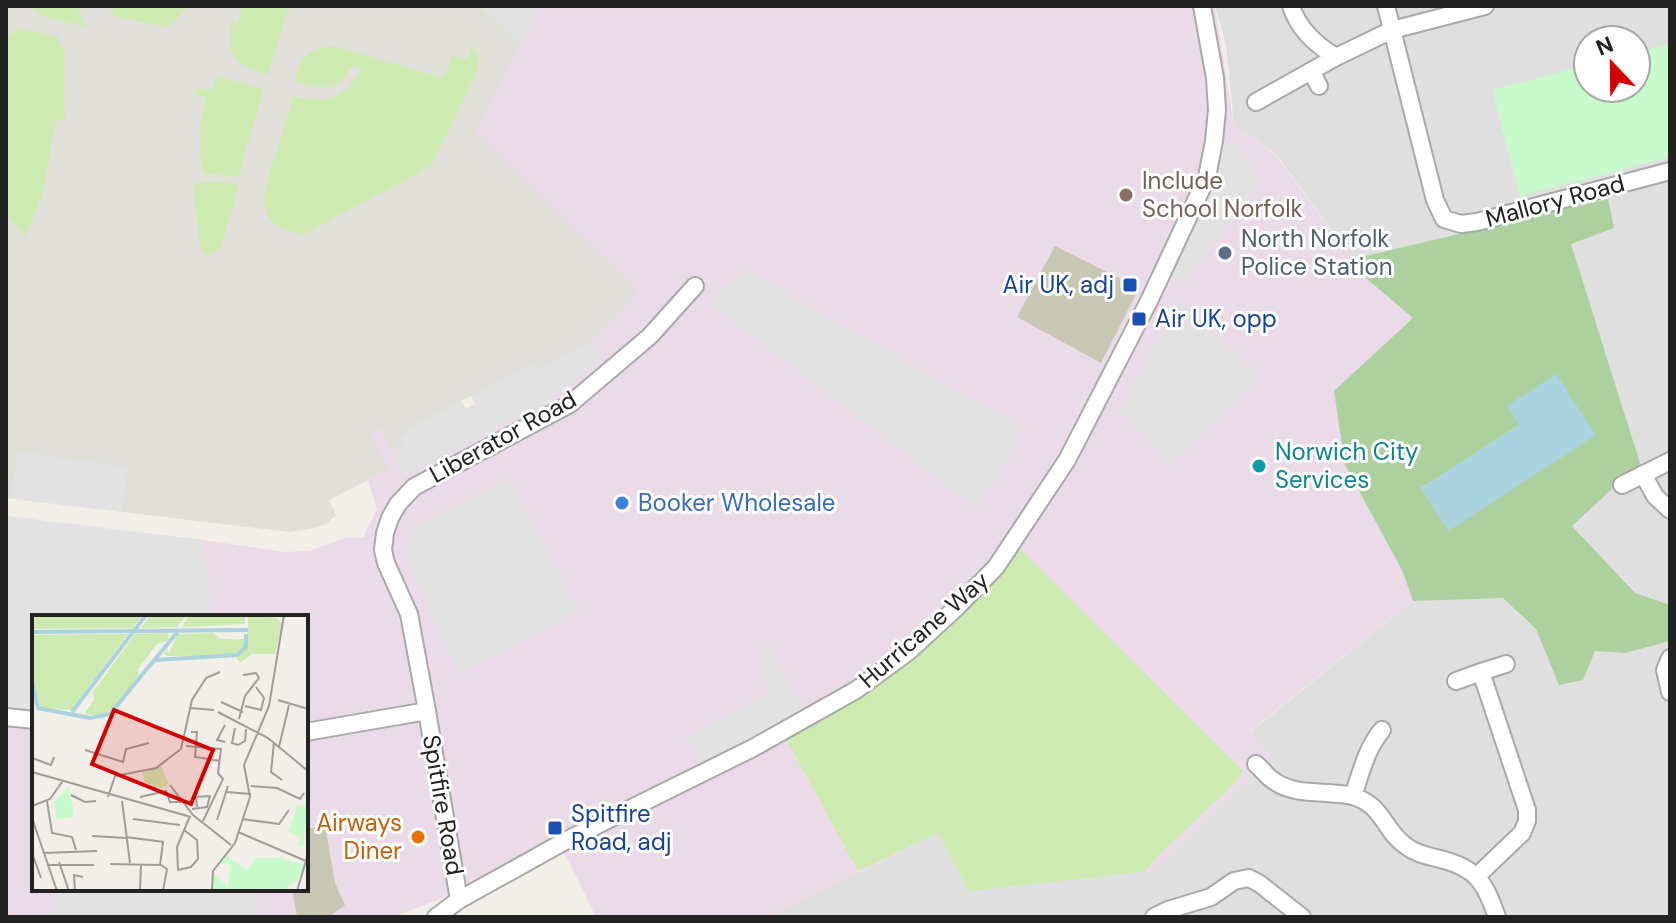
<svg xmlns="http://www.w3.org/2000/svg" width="1676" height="923" font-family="'DM Sans',sans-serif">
<rect width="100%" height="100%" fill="#f2efe9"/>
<path fill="#e0dfdf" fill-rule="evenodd" d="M1215,6H1670V917H769L938,833L1152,872L1272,758L1250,732L1443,577L1441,341L1368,280L1276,154L1234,125L1226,45ZM1588,40H1636V88H1588Z"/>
<path fill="#ebdbe8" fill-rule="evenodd" d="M542,6H1215L1234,125L1275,154L1368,280L1441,341L1443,577L1250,731L1272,758L1152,872L969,891L938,833L769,917H596L564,852L393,917H6V516L128,532L203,540L285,552L309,551L345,538L363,537L377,509L368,481L387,470L369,435L380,429L392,452L405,445L401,437L406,430L461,401L466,409L475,404L471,396L638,291L474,133ZM34,617H306V889H34Z"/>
<polygon fill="#e1dfda" points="6,6 542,6 475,133 639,291 590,342 538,369 534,363 406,430 408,433 405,445 392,452 380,429 370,434 388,470 329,500 336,515 326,524 311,529 289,532 6,498"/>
<g fill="#c7c7b4">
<polygon points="1055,246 1139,288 1101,363 1017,317"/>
<polygon points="325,825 335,883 345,905 330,916 297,917 292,889 306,889 306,829"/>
</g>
<g fill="#cdebb0">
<polygon points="30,6 77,6 86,27 40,15"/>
<path d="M109,6H188C183,12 177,21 170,25C164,28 123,18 113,16Z"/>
<path d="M236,6H289L268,75C237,65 223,58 232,22L238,24L241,10Z"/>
<polygon points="20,29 57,36 64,49 65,120 56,120 43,192 26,236 6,215 6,36"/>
<path d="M472,45L479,57L477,72L431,166L303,235C278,228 266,225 263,196L293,97C327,103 345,100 362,68L353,65C348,70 346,77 341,81C326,91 310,87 295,81C302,56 307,48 334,46L444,78L452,56L467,59Z"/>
<polygon points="217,76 264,89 238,177 202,173 199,132 206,97 195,96 196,88 212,90"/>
<polygon points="204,182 225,182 239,185 221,248 205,256 200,248 193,185"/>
<polygon points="1014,543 1243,771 1237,781 1156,858 1144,872 969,891 938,833 858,871 783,733 908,652"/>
</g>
<path fill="#add19e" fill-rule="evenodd" d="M1608,199L1614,228L1571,244L1640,463L1572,526L1635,593L1670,605V641L1625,653L1595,651L1583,680L1559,685L1536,629L1503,598L1413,601L1403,572L1345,465L1334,391L1413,318L1368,280L1353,259ZM1519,425L1448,530L1421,488Z"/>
<polygon fill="#c8facc" points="1670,44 1670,157 1520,196 1492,90 1588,65 1588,88 1636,88 1636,53"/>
<g fill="#e2e2e2">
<polygon points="480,6 541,6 521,45"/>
<polygon points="1220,139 1237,144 1262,179 1184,284 1165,271"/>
<polygon points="746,270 1023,428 1003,468 977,509 708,302"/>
<polygon points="1179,301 1260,378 1171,466 1120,411"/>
<polygon points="590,342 604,359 547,402 403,475 392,452 405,445 401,437 407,434 406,430 461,401 466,409 475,404 471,396 534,363 539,369"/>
<polygon points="18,452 128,467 122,512 11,498"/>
<polygon points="509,478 579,610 459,675 405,556 415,526"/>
<polygon points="6,516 203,540 213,617 34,617 34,710 6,707"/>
<polygon points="769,644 804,711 702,766 686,737 772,691 757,663 765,658 761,649"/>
<polygon points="57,889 254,889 259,915 238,917 53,917"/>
</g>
<polygon fill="#aad3df" points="1556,374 1596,435 1448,531 1421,488 1519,425 1507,406"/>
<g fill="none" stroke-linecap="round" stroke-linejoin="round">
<g stroke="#a9a9a9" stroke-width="20">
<g id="street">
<path d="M1291,6C1298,28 1316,45 1336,57"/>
<polyline points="1386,6 1435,200 1444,219 1461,224 1477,222 1670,171"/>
<polyline points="1311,71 1319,86"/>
<polyline points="1256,102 1336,57 1392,30 1485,6"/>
<polyline points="1643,474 1655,496 1670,510"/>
<polyline points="1622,485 1670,461"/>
<polyline points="1670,658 1665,670 1670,692"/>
<polyline points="1481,672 1506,664"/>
<polyline points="1456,681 1481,672 1527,810 1527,821 1522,833 1477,876"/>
<polyline points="427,711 459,900"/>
<polyline points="6,717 34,720"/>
<polyline points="306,732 427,711 409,614 386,563 383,550 385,533 390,518 398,504 414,487 570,404 650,336 695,286"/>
<path d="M1256,764C1262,769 1267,777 1274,781C1289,792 1310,792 1328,793C1336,794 1345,794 1353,796C1384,806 1383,830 1406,846C1416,854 1428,856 1440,859C1477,868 1485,883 1497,917"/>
<path d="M1353,796C1361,773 1366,749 1382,730"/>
<polyline points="436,917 459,900 567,840 753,748 856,690 908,652 956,608 996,567 1067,460 1149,301 1207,177 1214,141 1217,110 1215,78 1202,6"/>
<polyline points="1154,917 1168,910 1211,897 1234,881 1249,878 1260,884 1302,917"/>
</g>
</g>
<use href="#street" stroke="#fff" stroke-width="16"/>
</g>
<circle fill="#8d6e63" stroke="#fff" stroke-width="3" cx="1126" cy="195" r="8"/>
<circle fill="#5c6f8a" stroke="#fff" stroke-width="3" cx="1225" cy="253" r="8"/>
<g fill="#1a4fb4" stroke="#fff" stroke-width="3">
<rect x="1122" y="277" width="16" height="16" rx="4"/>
<rect x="1131" y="311" width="16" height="16" rx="4"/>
<rect x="547" y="820" width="16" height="16" rx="4"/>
</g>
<circle fill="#0f9aa8" stroke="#fff" stroke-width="3" cx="1259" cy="466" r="8"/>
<circle fill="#3f7fe0" stroke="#fff" stroke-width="3" cx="622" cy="503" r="8"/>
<circle fill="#e8710a" stroke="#fff" stroke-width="3" cx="418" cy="837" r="8"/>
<g text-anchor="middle" stroke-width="6" stroke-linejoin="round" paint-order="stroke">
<g font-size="24" fill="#785e54" stroke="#fff" text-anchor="start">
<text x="1142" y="189">Include<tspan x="1142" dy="28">School Norfolk</tspan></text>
</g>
<g font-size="24" fill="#222" stroke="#fff">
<text transform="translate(1555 201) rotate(-15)" y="8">Mallory Road</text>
<text transform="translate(503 437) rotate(-29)" y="8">Liberator Road</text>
<text transform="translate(924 630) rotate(-41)" y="8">Hurricane Way</text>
<text transform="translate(443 805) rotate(80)" y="8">Spitfire Road</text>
</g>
<g font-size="24" fill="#4e5e75" stroke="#fff" text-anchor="start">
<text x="1241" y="247">North Norfolk<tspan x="1241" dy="28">Police Station</tspan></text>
</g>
<g font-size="24" fill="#164399" stroke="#fff" text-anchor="start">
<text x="1114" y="293" text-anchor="end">Air UK, adj</text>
<text x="1155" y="327">Air UK, opp</text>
<text x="571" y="822">Spitfire<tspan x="571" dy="28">Road, adj</tspan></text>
</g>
<g font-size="24" fill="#0d838f" stroke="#fff" text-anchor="start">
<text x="1275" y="460">Norwich City<tspan x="1275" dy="28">Services</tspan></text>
</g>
<g font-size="24" fill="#366cbe" stroke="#fff" text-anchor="start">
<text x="638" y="511">Booker Wholesale</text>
</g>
<g font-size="24" fill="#c56008" stroke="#fff" text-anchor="end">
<text x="402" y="831">Airways<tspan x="402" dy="28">Diner</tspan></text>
</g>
</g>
<g transform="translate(32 615)">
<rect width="276" height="276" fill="#f2efe9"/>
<path d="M0,0H110L101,13L0,14ZM118,0H155L145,12L109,13ZM157,0H213V9L150,12ZM216,0L245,3L250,9L243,39H220L208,48L204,42L216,31ZM136,18L137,25L125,29L106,54L107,64L82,94L67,101L52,99L62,85L61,77L103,19ZM182,18L188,24H214L212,34L202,40L136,41L132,39L135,33L137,39L145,19ZM96,19L39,95L9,93L0,60V20ZM129,151L137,170L129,173L112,167L111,157Z" fill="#cdebb0"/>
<path d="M37,171L42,202L25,204L22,188ZM265,190L276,192L271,232L266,230L268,222L257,217ZM251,239L250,244L272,249L268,262L252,276H180L182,258L196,272L198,250L189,249L194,240L214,255L225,243H248Z" fill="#c8facc"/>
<path fill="none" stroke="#aad3df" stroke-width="4" d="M0,17L216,15M123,45L205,40L214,32V19M0,66L6,93M5,93L58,103L78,99L147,15M40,97L114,0"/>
<path fill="none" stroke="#9f9d99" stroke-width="2" d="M246,85L276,94M189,87L211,97M213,91L229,95L232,83L224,72M158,93L182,95M186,97L236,123L276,156M207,104L213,81L227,63L224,58L211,60M203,113L200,128L206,130L213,126L214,114M159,117H165L163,142L188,146M193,127L185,125L193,110M242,128L239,157L250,165M154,131L189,134L186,158L191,164L171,206M247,132L257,90M53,135L91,147L94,134L117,128M0,143L19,150L22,142M0,157L159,202M138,170L161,200L199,230M219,171L245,173L268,184L272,178M195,177L219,179M39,180L53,187L64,186M76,182L83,161L124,153L149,134L160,85L174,63L188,57M108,182L134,176L138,187H149M15,186L20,218L40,222L44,235M90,186L98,248M0,191L18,184L30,167M160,194L175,192L178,181L164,182L165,192M0,203L25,276M101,204L148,210M210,204L247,209L257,195M185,205L196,171M152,215L165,225L166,244L159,252L146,255L145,232L158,201M206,217L274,246M60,221L94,223M94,222L132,227M0,238L9,263M11,238L65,236M27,247L37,276M78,249L128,250L131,227M15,250H62M129,250L135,254L131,276M43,276L42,260L51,262M108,276L109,250M180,276L181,256L203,228L218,182L212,150L237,91L252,0M265,276L276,239"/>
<path fill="#d40000" fill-opacity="0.15" stroke="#d40000" stroke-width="4" d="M82,95L181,135L159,189L60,149Z"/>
<rect width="276" height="276" fill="none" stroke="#222" stroke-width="4"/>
</g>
<rect width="1676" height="923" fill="none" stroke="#222222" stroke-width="16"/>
<g transform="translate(1612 64) rotate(338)"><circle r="38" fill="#ffffff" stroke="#a7a7a7" stroke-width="2"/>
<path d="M0-6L14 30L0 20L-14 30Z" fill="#d40000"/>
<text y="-12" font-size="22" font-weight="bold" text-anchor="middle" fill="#222222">N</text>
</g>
</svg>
